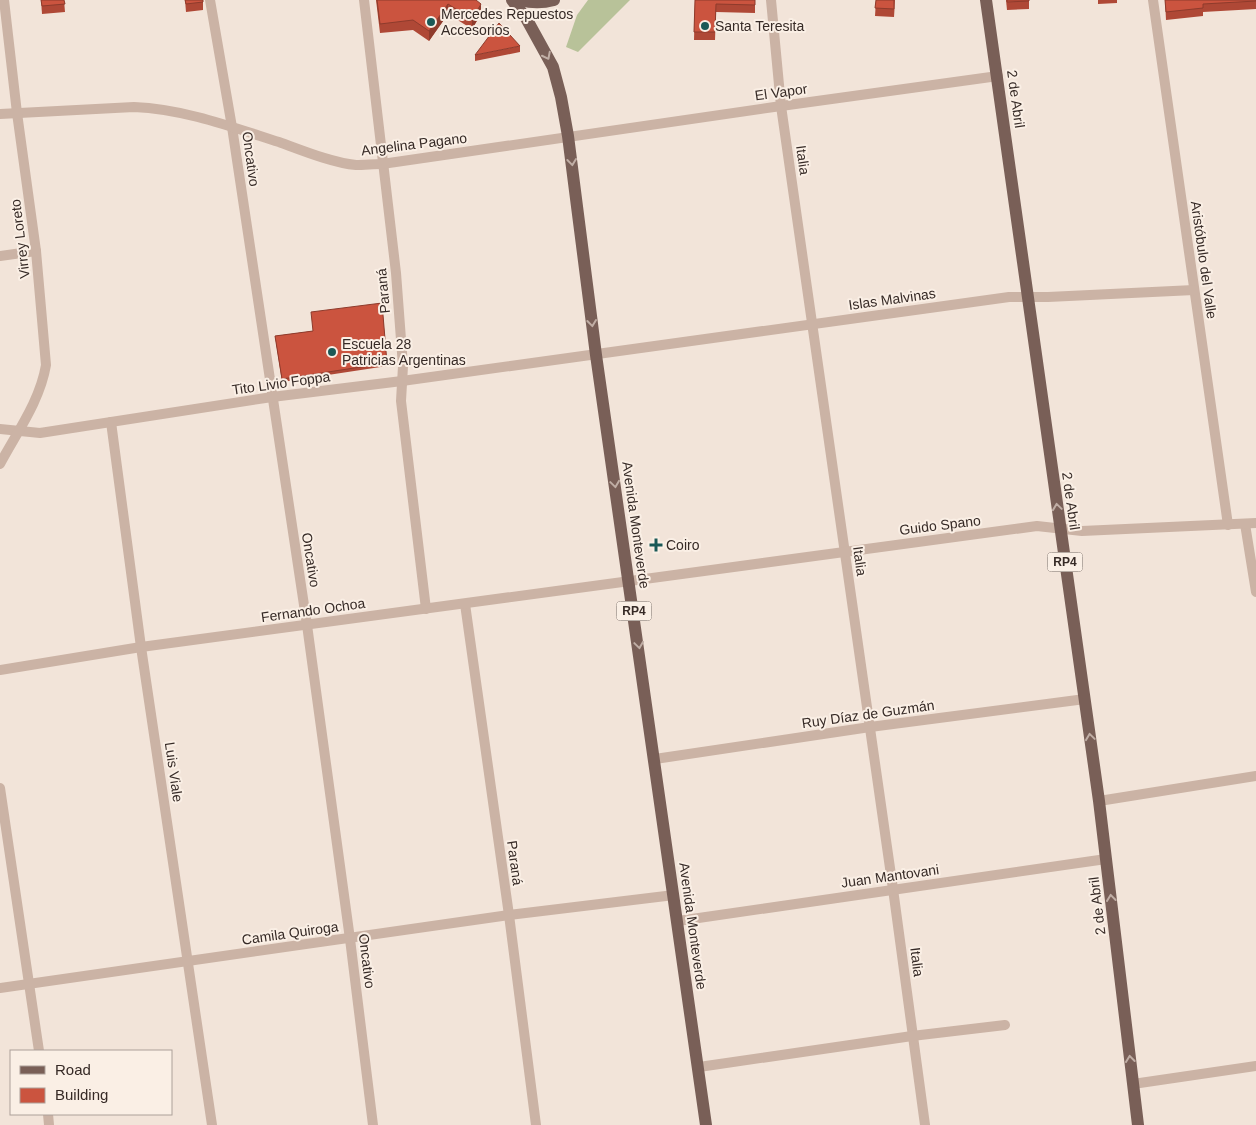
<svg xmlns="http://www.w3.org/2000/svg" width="1256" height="1125" font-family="Helvetica,sans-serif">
<rect width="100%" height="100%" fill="#f2e4d9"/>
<polygon fill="#b8c299" points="588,0 630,0 578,52 566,47 577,15"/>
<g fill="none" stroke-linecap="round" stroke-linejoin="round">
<g stroke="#cbb3a5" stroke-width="10">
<polyline points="210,0 232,127 307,625 350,939 373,1125"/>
<polyline points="364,0 396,273 403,366 401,401 426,609"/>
<polyline points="771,0 781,106 893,889 925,1125"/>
<polyline points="1153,0 1228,525"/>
<path d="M0,114L134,107C184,109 232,127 279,142C301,150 333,163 356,165C364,165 374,164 382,164L781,106L998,76"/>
<polyline points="0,256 36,251"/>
<polyline points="111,422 141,647 212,1125"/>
<polyline points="0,429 40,433 272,397 402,381 1009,297 1048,297 1194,290"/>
<path d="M0,464C17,432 40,401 46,365L36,251L17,113L4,0"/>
<polyline points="1245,524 1256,592"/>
<polyline points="465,604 509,915 536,1125"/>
<polyline points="0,670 141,647 1037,526 1082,531 1256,523"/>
<polyline points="655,759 870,727 1085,699"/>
<polyline points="0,788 39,1051"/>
<polyline points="1099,801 1256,776"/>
<polyline points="678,921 1106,859"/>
<polyline points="0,988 509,915 674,895"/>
<polyline points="699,1067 912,1036 1005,1025"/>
<polyline points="1133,1084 1256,1066"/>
<polyline points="48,1114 49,1125"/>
</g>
<g stroke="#795f57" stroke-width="12">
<polyline points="512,0 526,18 553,67 561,97 568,136 596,355 706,1125"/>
<path d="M521,0C531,3 543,3 554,0"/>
<polyline points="986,0 1099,801 1138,1125"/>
</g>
</g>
<g fill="#af4836">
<polygon points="41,0 64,0 65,12 42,14"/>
<polygon points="185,0 203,0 203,10 186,12"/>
<polygon points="376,0 476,0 481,14 472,29 448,14 429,41 413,30 380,33"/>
<polygon points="695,0 755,0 755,13 716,12 715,40 694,40"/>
<polygon points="876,0 895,0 894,17 875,16"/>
<polygon points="1006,0 1029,0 1029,9 1007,10"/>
<polygon points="1098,0 1117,0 1117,3 1098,4"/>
<polygon points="1165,0 1256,0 1256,9 1203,12 1203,16 1166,20"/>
<polygon points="520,46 520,52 475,61 475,55"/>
<polygon points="382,303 387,366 282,382 275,336 313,331"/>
</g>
<g fill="#8e3b2c">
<polygon points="448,4 448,14 429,41 429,31"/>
<polygon points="481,4 481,14 472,29 472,19"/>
</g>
<g fill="#cb543f" stroke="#8e3b2c">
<polygon points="41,0 64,0 65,4 42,6"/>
<polygon points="185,0 203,0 203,2 186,4"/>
<polygon points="377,0 476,0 481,4 472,19 448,4 429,31 413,20 380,24"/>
<polygon points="695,0 755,0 755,5 716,4 715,32 694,32"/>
<polygon points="876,0 894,0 894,9 875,8"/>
<polygon points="1007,0 1029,0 1029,1 1007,2"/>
<polygon points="1165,0 1256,0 1256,1 1203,4 1203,8 1166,12"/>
<polygon points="499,23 520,46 475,55"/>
<polygon points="382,303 387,363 282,379 275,336 313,331 311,312"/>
</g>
<defs><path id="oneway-chevron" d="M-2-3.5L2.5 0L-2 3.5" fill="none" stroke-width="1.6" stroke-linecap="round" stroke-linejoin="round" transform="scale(1.25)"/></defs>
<g stroke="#c0aea5">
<use href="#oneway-chevron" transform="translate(547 56) rotate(63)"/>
<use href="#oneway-chevron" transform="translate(572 162) rotate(83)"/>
<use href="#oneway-chevron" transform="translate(592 323) rotate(83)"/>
<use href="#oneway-chevron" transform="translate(615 484) rotate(82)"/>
<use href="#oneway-chevron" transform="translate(1057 507) rotate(-98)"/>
<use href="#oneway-chevron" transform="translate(639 645) rotate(82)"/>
<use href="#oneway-chevron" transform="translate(1090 737) rotate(-98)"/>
<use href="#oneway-chevron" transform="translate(1111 898) rotate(-97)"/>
<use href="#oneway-chevron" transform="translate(1130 1059) rotate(-97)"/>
</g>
<g fill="#1a5957" stroke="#faefe5" stroke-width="2">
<circle cx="431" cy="22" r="5"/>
<circle cx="705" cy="26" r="5"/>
<circle cx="332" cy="352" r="5"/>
<path d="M653.5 537.5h5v5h5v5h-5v5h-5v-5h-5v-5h5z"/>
</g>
<g text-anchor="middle" stroke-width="4" stroke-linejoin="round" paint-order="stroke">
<g fill="#faefe5" stroke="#71655f" stroke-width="1">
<rect x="1047.5" y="552.5" width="35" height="19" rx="4"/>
<rect x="616.5" y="601.5" width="35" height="19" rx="4"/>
</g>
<g font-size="12" font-weight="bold" fill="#362a26">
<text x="1065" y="566">RP4</text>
<text x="634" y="615">RP4</text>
</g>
<g font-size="14" fill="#362a26" stroke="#faefe5" text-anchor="start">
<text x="441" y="19">Mercedes Repuestos<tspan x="441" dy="16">Accesorios</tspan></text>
<text x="715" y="31">Santa Teresita</text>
<text x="342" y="349">Escuela 28<tspan x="342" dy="16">Patricias Argentinas</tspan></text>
<text x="666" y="550">Coiro</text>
</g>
<g font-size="14" fill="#362a26" stroke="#faefe5">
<text transform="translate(781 92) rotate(-8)" y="5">El Vapor</text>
<text transform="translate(1016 99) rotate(82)" y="5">2 de Abril</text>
<text transform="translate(414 144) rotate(-7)" y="5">Angelina Pagano</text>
<text transform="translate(251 159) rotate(82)" y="5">Oncativo</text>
<text transform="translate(803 160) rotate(82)" y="5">Italia</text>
<text transform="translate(20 239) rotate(-97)" y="5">Virrey Loreto</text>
<text transform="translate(1204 260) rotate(82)" y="5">Aristóbulo del Valle</text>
<text transform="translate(383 291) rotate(-95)" y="5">Paraná</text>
<text transform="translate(892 299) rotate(-8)" y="5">Islas Malvinas</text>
<text transform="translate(281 383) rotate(-8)" y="5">Tito Livio Foppa</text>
<text transform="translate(1071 501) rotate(82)" y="5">2 de Abril</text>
<text transform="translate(636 525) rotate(82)" y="5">Avenida Monteverde</text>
<text transform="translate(940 525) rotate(-7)" y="5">Guido Spano</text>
<text transform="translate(311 560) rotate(81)" y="5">Oncativo</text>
<text transform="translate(860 561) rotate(82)" y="5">Italia</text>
<text transform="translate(313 610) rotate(-8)" y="5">Fernando Ochoa</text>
<text transform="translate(868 714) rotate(-8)" y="5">Ruy Díaz de Guzmán</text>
<text transform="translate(174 772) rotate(82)" y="5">Luis Viale</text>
<text transform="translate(515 863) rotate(82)" y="5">Paraná</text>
<text transform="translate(890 876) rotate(-8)" y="5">Juan Mantovani</text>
<text transform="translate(1097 906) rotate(-97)" y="5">2 de Abril</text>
<text transform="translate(693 926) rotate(82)" y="5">Avenida Monteverde</text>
<text transform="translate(290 933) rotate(-8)" y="5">Camila Quiroga</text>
<text transform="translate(367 961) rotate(83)" y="5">Oncativo</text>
<text transform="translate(917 962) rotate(83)" y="5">Italia</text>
</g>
</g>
<rect x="10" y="1050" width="162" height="65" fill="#faefe5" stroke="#aca099"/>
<rect x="20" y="1066" width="25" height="8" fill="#795f57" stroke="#aca099"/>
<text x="55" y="1075" font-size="15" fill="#362a26">Road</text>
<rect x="20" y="1088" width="25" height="15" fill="#cb543f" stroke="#aca099"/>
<text x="55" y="1100" font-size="15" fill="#362a26">Building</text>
</svg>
